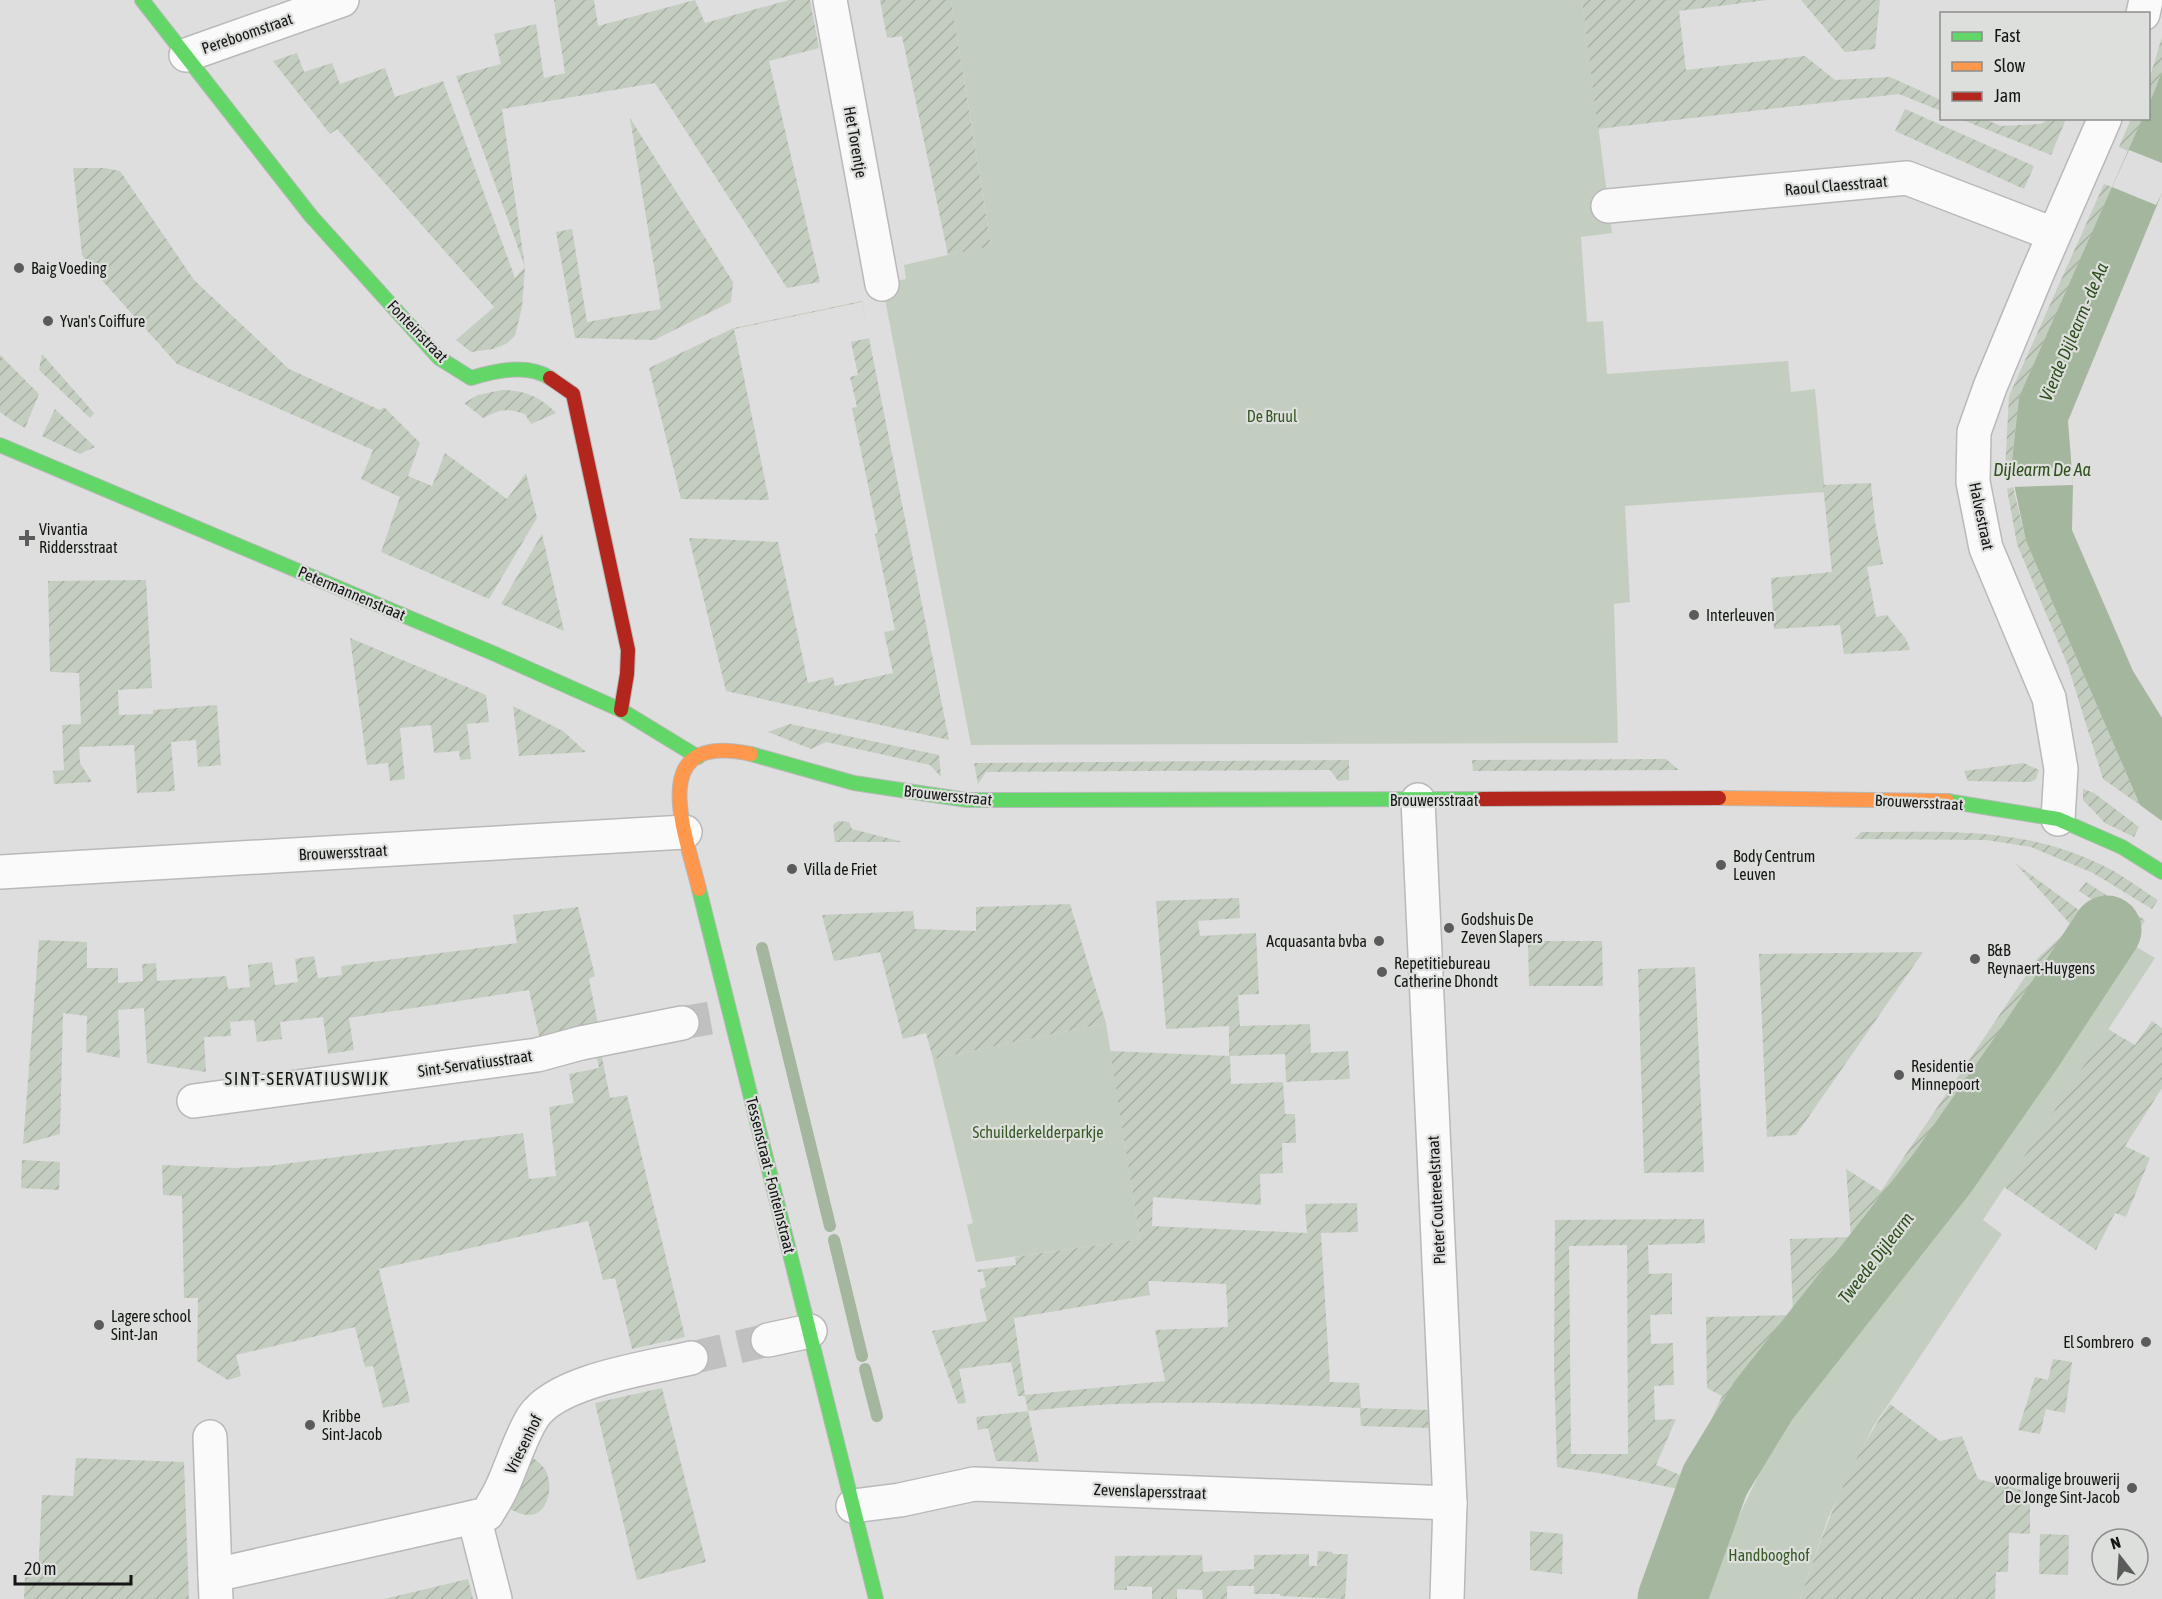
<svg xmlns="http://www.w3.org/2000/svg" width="2162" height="1599" font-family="'Asap Condensed',sans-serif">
<defs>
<pattern id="garden-furrows" width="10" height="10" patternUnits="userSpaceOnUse" patternTransform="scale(1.5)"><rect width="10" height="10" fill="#c4cec0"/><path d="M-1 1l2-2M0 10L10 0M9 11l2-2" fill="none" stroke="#a8b0a4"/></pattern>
</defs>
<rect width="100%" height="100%" fill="#dddedd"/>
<g fill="#c4cec0">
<polygon points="951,0 1582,0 1612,233 1581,237 1587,322 1603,321 1607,374 1788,361 1791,392 1815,389 1825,492 1625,506 1630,602 1614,604 1618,743 971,745 882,284 906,279 904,265 991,245"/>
<polygon points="2130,943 2155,958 1983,1220 2002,1234 1873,1427 1828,1518 1800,1599 1699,1599 1789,1412 1970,1188"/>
<polygon points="1106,1023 1140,1239 976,1262 967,1225 973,1223 933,1059"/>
</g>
<g fill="url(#garden-furrows)" fill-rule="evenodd">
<polygon points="554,0 594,0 598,26 695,0 705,23 789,0 810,0 819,48 769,61 820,282 787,288 655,83 502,109 525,267 522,307 515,336 506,344 493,349 471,352 456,340 494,307 337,129 330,134 273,61 297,53 304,72 332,63 340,84 385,68 395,97 443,81 515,278 525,267 456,76 501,64 494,34 536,24 544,78 565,73"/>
<polygon points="880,0 951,0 991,246 948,255 902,36 887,38"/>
<polygon points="1582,0 1767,0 1679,11 1686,70 1805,56 1835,80 1890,77 1941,100 1941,111 1899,94 1598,129"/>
<polygon points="1801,0 1880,0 1875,49 1845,52"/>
<polygon points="2162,37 2162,71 2149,105 2149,80"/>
<polygon points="1905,109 2034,166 2024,189 1895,131"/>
<polygon points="630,118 733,282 731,302 654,340 575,338 556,232 572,229 587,322 661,309"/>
<polygon points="1960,119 1985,119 2001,126 2041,124 2049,119 2066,119 2051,155"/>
<polygon points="2131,119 2142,119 2128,151 2119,147"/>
<polygon points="73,168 105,168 120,171 194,280 289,369 380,410 384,407 420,443 408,476 432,486 445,453 507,499 526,473 537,518 489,599 381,552 400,497 361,479 373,450 177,364 90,267 82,255"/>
<polygon points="2104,184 2112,187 2019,397 2011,470 2005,470 2009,396"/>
<polygon points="862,301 869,338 949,740 726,691 689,538 778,542 808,683 833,677 835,686 893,673 884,632 895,630 875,534 878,533 852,408 857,407 850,377 858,375 851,342 869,338 862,302 734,329 769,500 681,499 649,368 734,328"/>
<polygon points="42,354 94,413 90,418 39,370"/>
<polygon points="0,355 39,394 25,428 11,420 0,412"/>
<path d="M502,390C525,390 541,397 556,413L531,424L525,414C506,408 501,409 483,418L464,403L478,395Z"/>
<polygon points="55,409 95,447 80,454 42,436"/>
<polygon points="1871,483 1875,521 1883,564 1867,567 1876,617 1887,615 1906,639 1910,650 1844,654 1840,625 1774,629 1771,578 1832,572 1823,485"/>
<polygon points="2013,487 2026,541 2140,805 2103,779 2068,666 2017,544 2007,489"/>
<polygon points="542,534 564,631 501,604"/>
<polygon points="146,580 152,688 118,690 119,715 153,714 153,710 217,705 221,765 198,767 196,740 171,742 175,791 137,793 134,745 79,747 80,763 92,782 54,784 53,771 64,770 62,725 81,724 79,673 50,672 48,581"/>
<polygon points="350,638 486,695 489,722 467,724 471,759 460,760 459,751 434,753 431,725 400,728 405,779 390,781 388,763 367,765"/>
<polygon points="513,706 563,731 586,752 519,756"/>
<polygon points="790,724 939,755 941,777 930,765 826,742 811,749 768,732"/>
<polygon points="1666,759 1679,770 1473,771 1472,760"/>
<polygon points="1349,760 1349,780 1338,781 1330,770 986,772 978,784 974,763"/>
<polygon points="2024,763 2039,770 2036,779 2031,782 1968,781 1964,771"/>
<polygon points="2083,789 2094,793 2139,827 2134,837 2105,823 2083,800"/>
<polygon points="838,821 849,822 852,829 903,842 835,842 833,825"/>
<path d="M1861,832C1946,832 2020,826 2100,864C2120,873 2139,888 2158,900L2152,909L2093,873L2031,847L1986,840L1854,839Z"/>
<path d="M2015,863L2102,927L1958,1144L1923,1170L1728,1401L1688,1491L1605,1474L1557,1467L1554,1365L1555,1220L1704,1219L1705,1243L1648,1245L1649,1274L1672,1273V1314L1650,1315L1651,1344L1673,1343L1674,1385L1654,1386L1655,1420L1676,1419L1656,1465L1685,1477L1722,1396L1707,1388L1706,1317L1793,1315L1790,1239L1851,1237L1846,1169L1881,1191L2037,959L2072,926ZM1627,1245L1628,1454H1571L1569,1246Z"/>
<polygon points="2086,882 2145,920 2139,930 2079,891"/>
<path d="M1239,898L1240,918L1198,921L1200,936L1256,933L1259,994L1238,995L1240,1026L1310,1024L1311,1053L1348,1051L1350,1079L1286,1082L1285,1054L1230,1056L1231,1084L1283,1082L1285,1114H1295L1296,1143H1282L1283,1173L1260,1174L1261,1205L1153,1197L1152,1226L1307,1233L1305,1204L1357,1203L1358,1232L1321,1233L1330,1382L1359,1383L1361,1408L1428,1410L1429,1428L1361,1426L1360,1408C1250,1403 1137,1398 1028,1411L1039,1462L996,1461L988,1428L978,1430L976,1417L1028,1411L1025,1396H1018L1011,1362L959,1369L966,1403L958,1404L932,1331L987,1321L980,1293V1289L986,1287L983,1272H978L977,1270L1016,1265L1015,1257L1140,1239L1110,1051L1229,1056V1026L1166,1029L1156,901ZM1148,1281L1226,1284L1228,1327L1155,1330L1165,1381L1025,1395L1014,1318L1150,1295Z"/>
<polygon points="1070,904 1106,1023 933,1059 926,1033 903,1039 880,952 834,961 822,915 913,911 915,929 976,931 976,907"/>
<polygon points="578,907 595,976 589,979 599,1029 540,1040 529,990 349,1018 354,1050 328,1054 323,1017 280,1022 282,1039 257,1042 254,1020 230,1022 231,1036 204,1037 206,1072 147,1063 144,1008 118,1010 120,1058 86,1052 87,1016 63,1013 60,1134 23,1144 39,940 87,942 87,968 118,968 118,983 143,981 142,964 156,963 157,981 226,976 228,989 250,987 248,965 272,962 275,985 298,982 295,959 314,956 318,978 342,975 341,966 517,943 513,915"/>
<polygon points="1528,941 1602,941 1603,986 1529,986"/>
<polygon points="1923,952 1796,1135 1767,1137 1759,954"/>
<polygon points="1695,967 1704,1172 1644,1173 1638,969"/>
<polygon points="2152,1021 2162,1028 2162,1088 2125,1146 2150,1158 2126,1217 2115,1213 2096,1250 2004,1187 2108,1029 2135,1045"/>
<polygon points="601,1052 610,1098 627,1095 685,1337 632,1349 615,1278 603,1280 588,1221 379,1269 410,1402 383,1408 373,1366 365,1367 355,1327 236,1355 241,1376 228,1380 197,1361 198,1298 184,1298 182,1196 163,1195 162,1165 234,1168 268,1166 523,1133 529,1179 556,1176 549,1107 574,1103 569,1074 599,1068 596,1053"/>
<polygon points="22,1160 60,1162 59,1190 21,1188"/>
<polygon points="2053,1359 2072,1362 2065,1413 2046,1409 2040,1434 2018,1430 2035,1377 2048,1380"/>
<polygon points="662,1388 706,1562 637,1580 595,1403"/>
<path d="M1890,1404L1940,1441L1962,1436L1978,1479L2030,1492V1534L2009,1533L2008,1572H1996L1995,1599H1800C1823,1532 1848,1462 1890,1404Z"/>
<polygon points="76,1458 184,1462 189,1599 24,1599 25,1576 38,1576 42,1495 73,1496"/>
<path d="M533,1458C537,1461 541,1464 544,1468C553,1480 551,1508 535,1514C525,1517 516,1512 508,1508Z"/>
<polygon points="1530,1531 1563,1534 1562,1574 1530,1570"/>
<polygon points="2040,1534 2069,1535 2068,1575 2039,1574"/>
<polygon points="1318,1551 1332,1552 1333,1554 1348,1554 1345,1599 1280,1596 1280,1594 1254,1594 1254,1586 1227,1586 1227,1599 1203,1599 1202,1590 1177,1589 1177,1599 1152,1599 1152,1587 1127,1586 1127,1590 1114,1590 1115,1556 1202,1555 1203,1572 1254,1569 1254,1555 1309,1554 1309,1566 1317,1566"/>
<polygon points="468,1579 473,1599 384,1599 464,1580"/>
</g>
<polygon fill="#a5b69e" points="2162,71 2162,193 2068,421 2073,485 2072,530 2133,671 2162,718 2162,821 2140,805 2026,541 2011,470 2019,397 2142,119 2148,118 2149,105"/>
<g fill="#dddedd">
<polygon points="2129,150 2162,163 2162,193 2156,205 2112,187"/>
<polygon points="2072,467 2073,485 2013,487 2011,470"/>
</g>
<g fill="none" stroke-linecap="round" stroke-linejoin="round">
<g stroke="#a5b69e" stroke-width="12">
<polyline points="762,948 830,1226"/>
<polyline points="834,1240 862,1356"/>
<polyline points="865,1369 877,1416"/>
</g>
<polyline stroke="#a5b69e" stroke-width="69" points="1672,1599 1715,1480 1763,1401 1943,1172 2028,1050 2107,930"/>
<g stroke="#bfc0bf" stroke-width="33" stroke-dasharray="33 16" stroke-linecap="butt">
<polyline points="682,1023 710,1018"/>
<polyline points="691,1358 768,1340"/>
</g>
<g stroke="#b8b9b8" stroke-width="36">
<g id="street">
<polyline points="830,0 882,284"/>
<polyline points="2143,14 2146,0"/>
<polyline points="186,55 342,0"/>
<polyline points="1608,206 1907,178 2053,234"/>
<polyline points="1418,800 1450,1503 1447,1599"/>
<polyline points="2058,819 2061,769 2049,698 1986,548 1973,482 1974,432 1990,387 2037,274 2105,118"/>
<polyline points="0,872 685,832"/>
<polyline points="194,1101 537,1055 581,1043 682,1023"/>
<polyline points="768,1340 810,1331"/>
<polyline points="210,1437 215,1575"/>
<polyline points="853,1506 900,1500 974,1484 1450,1503"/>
<path d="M474,1517L487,1514C493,1504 499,1495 503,1485C513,1463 520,1438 533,1417C557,1380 649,1368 691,1358"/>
<polyline points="216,1599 215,1575 474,1517 495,1599"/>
</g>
</g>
<g stroke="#b8b9b8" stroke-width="16">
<g id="fast">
<path d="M142,0L311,216L439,358L471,378C495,371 527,363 550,378"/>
<polyline points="0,445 495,654 621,710 698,757"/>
<polyline points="751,754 854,783 967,800 1482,799"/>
<polyline points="1947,801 2058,819 2122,847 2162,872"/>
<polyline points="699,889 876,1599"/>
</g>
</g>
<g stroke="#b8b9b8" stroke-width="16">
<g id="slow">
<polyline points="1719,798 1947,801"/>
<path d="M699,889C685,831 644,731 751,754"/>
</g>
</g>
<g stroke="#b8b9b8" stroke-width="16">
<g id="jam">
<polyline points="550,378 573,394 628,650 627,674 621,710"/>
<polyline points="1482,799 1719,798"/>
</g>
</g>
<use href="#street" stroke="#fafafa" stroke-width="33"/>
<use href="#fast" stroke="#63d668" stroke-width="14"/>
<use href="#slow" stroke="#ff974d" stroke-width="14"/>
<use href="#jam" stroke="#b3261e" stroke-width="14"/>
</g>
<g fill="#5a5b5a" stroke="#dddfdc" stroke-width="2">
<circle cx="19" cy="268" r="6"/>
<circle cx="48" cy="321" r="6"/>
<path d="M24 529h6v6h6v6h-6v6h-6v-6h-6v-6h6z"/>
<circle cx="1694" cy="615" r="6"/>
<circle cx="1721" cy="865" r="6"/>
<circle cx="792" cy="869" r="6"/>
<circle cx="1449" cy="928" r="6"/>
<circle cx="1379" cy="941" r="6"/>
<circle cx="1975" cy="959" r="6"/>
<circle cx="1382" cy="972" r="6"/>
<circle cx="1899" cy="1075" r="6"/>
<circle cx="99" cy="1325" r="6"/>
<circle cx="2146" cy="1342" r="6"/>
<circle cx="310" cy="1425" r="6"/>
<circle cx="2132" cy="1488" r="6"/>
</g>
<g text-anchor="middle" stroke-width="4.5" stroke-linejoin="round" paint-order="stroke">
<g font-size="16" fill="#141514" stroke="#dddfdc">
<text transform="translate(247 33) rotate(-19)" y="6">Pereboomstraat</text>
<text transform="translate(856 142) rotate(80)" y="6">Het Torentje</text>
<text transform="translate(1836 185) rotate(-5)" y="6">Raoul Claesstraat</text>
<text transform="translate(418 331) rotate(46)" y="6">Fonteinstraat</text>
<text transform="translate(1982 516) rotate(78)" y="6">Halvestraat</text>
<text transform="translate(352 593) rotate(23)" y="6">Petermannenstraat</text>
<text transform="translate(948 795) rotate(6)" y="6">Brouwersstraat</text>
<text x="1434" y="806">Brouwersstraat</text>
<text transform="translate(1919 802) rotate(3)" y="6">Brouwersstraat</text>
<text transform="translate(343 852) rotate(-3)" y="6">Brouwersstraat</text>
<text transform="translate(475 1063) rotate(-8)" y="6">Sint-Servatiusstraat</text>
<text transform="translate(771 1175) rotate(76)" y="6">Tessenstraat - Fonteinstraat</text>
<text transform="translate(1436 1200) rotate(-93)" y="6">Pieter Coutereelstraat</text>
<text transform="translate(523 1444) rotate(-64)" y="6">Vriesenhof</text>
<text transform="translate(1150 1491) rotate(2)" y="6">Zevenslapersstraat</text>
</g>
<g font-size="16" fill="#141514" stroke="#dddfdc" text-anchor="start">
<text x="31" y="274">Baig Voeding</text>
<text x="60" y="327">Yvan's Coiffure</text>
<text x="39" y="535">Vivantia<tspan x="39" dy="18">Riddersstraat</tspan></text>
<text x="1706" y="621">Interleuven</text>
<text x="1733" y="862">Body Centrum<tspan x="1733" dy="18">Leuven</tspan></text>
<text x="804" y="875">Villa de Friet</text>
<text x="1461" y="925">Godshuis De<tspan x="1461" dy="18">Zeven Slapers</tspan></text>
<text x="1367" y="947" text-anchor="end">Acquasanta bvba</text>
<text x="1987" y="956">B&amp;B<tspan x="1987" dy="18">Reynaert-Huygens</tspan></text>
<text x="1394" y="969">Repetitiebureau<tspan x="1394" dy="18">Catherine Dhondt</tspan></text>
<text x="1911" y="1072">Residentie<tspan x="1911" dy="18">Minnepoort</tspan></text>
<text x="111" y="1322">Lagere school<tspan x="111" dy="18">Sint-Jan</tspan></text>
<text x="2134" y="1348" text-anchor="end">El Sombrero</text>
<text x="322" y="1422">Kribbe<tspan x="322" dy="18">Sint-Jacob</tspan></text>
<text x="2120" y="1485" text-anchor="end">voormalige brouwerij<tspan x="2120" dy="18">De Jonge Sint-Jacob</tspan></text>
</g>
<g font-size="16" fill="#375926" stroke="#dddfdc">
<text x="1272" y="422">De Bruul</text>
<text x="1038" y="1138">Schuilderkelderparkje</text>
<text x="1769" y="1561">Handbooghof</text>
</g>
<g font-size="18" font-style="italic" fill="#2e4f1d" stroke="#dddfdc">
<text transform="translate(2074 332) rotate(-67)" y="6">Vierde Dijlearm - de Aa</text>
<text x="2042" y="476">Dijlearm De Aa</text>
<text transform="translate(1876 1258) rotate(-52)" y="6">Tweede Dijlearm</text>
</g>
<g font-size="18" letter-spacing="1.5" fill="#141514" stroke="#dddfdc">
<text x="307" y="1085">SINT-SERVATIUSWIJK</text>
</g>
</g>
<rect x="1940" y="12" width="210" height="108" fill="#dddfdc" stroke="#8d8e8c" stroke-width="1.5"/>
<rect x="1952" y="32" width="30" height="9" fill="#63d668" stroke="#8d8e8c" stroke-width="1.5"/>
<text x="1994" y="42" font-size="18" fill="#141514">Fast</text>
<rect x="1952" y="62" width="30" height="9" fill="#ff974d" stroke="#8d8e8c" stroke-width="1.5"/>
<text x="1994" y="72" font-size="18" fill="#141514">Slow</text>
<rect x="1952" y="92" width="30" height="9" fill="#b3261e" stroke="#8d8e8c" stroke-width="1.5"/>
<text x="1994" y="102" font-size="18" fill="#141514">Jam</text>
<g transform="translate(2120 1557) rotate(343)"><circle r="28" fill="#dddfdc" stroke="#8d8e8c" stroke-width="1.5"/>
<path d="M0-4.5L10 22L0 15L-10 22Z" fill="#5a5b5a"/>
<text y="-9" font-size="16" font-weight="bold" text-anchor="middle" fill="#141514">N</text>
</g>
<path d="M15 1575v9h116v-9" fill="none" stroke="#141514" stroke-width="3"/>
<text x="24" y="1575" font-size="18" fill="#141514" stroke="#dddfdc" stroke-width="4.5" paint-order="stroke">20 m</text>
</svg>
